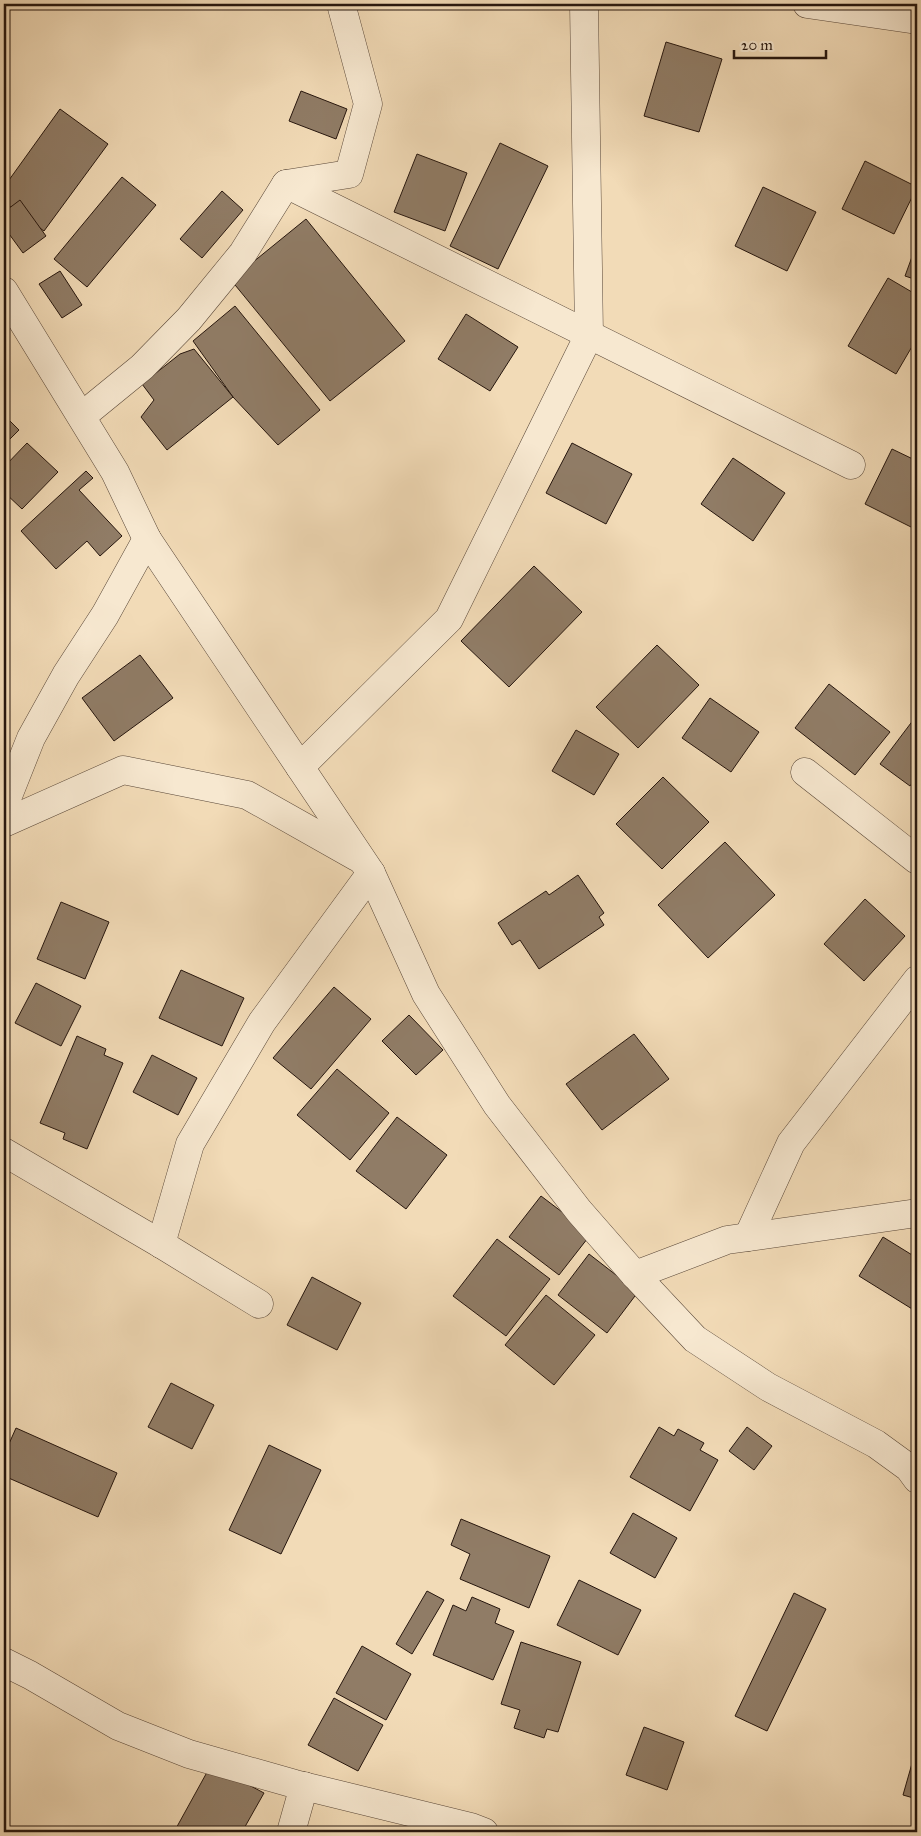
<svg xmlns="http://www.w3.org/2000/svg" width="921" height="1836" font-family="'IM FELL Great Primer',serif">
<rect width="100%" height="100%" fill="#f2dbb7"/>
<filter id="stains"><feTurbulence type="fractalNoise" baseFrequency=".004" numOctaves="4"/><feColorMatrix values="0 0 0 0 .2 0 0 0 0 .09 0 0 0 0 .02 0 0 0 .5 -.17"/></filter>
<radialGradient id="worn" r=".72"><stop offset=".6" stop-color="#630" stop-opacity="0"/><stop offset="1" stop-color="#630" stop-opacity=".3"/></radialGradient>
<g fill="#907c66" stroke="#26160e">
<polygon points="666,42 722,59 699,132 644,116"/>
<polygon points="301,91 347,109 336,139 289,121"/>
<polygon points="60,109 108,144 44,231 4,202 4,187"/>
<polygon points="500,143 548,166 498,269 450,246"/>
<polygon points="417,154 467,173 445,231 394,212"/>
<polygon points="865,161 917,187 894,234 842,209"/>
<polygon points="122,177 156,205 87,287 54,259"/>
<polygon points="763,187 816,212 787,271 735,246"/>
<polygon points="222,191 243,210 202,258 180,239"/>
<polygon points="20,200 46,236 23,253 4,227 4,212"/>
<polygon points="306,219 405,341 330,401 231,280"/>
<polygon points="917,243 917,280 905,276"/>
<polygon points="60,271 82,305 62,318 39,284"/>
<polygon points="888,278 917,295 917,338 896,374 848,346"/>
<polygon points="235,306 320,410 278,445 233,397 193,341"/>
<polygon points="466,314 518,347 490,391 438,359"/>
<polygon points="194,349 233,397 167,450 141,417 154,400 142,384 180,354"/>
<polygon points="4,415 19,430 4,445"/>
<polygon points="27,443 58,472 22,509 4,492 4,467"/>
<polygon points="572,443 632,474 606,524 546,493"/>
<polygon points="892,449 917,461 917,530 865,504"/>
<polygon points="733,458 785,493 753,541 701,504"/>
<polygon points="86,471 93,478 79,490 122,536 100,556 87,541 56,569 21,531"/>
<polygon points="534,566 582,612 509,687 461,641"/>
<polygon points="657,645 699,685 638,748 596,707"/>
<polygon points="140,655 173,698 114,741 82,698"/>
<polygon points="829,684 890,732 855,775 795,728"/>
<polygon points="710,698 759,732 731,772 682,738"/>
<polygon points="917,715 917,776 910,786 880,764"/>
<polygon points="576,730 619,754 594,795 552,771"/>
<polygon points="663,777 709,822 662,869 616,824"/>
<polygon points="725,842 775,895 708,958 658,905"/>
<polygon points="578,875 604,913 599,917 604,925 539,969 520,940 512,945 498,923 546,891 549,895"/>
<polygon points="865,899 905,936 864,981 824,944"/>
<polygon points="61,902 109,922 85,979 37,959"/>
<polygon points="181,970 244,998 222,1046 159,1018"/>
<polygon points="36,983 81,1006 61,1046 15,1023"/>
<polygon points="334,987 371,1019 311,1089 273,1058"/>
<polygon points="409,1015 443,1050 416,1075 382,1041"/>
<polygon points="634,1034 669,1079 602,1130 566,1084"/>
<polygon points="77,1036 106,1049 104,1055 123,1063 87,1149 63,1139 65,1133 40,1123"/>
<polygon points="152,1055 197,1078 178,1115 133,1092"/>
<polygon points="337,1069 389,1113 350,1160 297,1115"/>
<polygon points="397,1117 447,1155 406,1209 356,1171"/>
<polygon points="541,1196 591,1234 559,1275 509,1237"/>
<polygon points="883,1237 917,1258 917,1312 859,1276"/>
<polygon points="497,1239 550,1279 506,1336 453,1296"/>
<polygon points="589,1254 638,1292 607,1333 558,1295"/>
<polygon points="312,1277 361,1303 337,1350 287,1325"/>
<polygon points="546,1295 595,1335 554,1385 505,1345"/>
<polygon points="171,1383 214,1405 192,1449 148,1427"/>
<polygon points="659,1427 674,1436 678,1429 704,1443 700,1450 718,1460 690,1511 630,1477"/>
<polygon points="747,1427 772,1446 754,1470 729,1451"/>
<polygon points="16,1428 117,1473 98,1517 4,1476 4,1455"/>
<polygon points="269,1445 321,1470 281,1554 229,1530"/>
<polygon points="633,1513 677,1538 655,1578 610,1553"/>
<polygon points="461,1519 550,1556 529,1608 460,1579 470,1554 451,1545"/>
<polygon points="579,1580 641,1610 618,1655 557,1625"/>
<polygon points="427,1591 444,1600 412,1654 396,1644"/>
<polygon points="794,1593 826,1609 767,1731 735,1716"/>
<polygon points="472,1597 500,1609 495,1623 514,1631 493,1680 433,1655 453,1605 466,1611"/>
<polygon points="521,1642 581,1662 558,1732 547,1729 544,1738 514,1728 520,1710 501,1704"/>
<polygon points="362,1646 411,1674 386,1720 336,1693"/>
<polygon points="334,1698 383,1725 358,1771 308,1745"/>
<polygon points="644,1727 684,1742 667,1790 626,1775"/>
<polygon points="917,1746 917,1799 903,1795"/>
<polygon points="211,1765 264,1793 242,1832 174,1832"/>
</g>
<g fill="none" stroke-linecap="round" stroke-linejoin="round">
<g stroke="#594738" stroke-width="29">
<g id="minor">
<polyline points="807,4 917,20"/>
<polyline points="286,184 851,465"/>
<polyline points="4,291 115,472 147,539 371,873 426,994 497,1105 579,1211 635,1275 695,1339 768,1387 876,1444 909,1468 917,1479"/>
<polyline points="82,416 142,367 189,319 243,253 286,184 349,174 368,104 341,4"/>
<polyline points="300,767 449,619 589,335 584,4"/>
<polyline points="805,772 917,860"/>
<polyline points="4,806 31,738 66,675 105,615 147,539"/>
<polyline points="4,823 123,770 247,795 357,857"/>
<polyline points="4,1152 161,1244 259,1304"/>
<polyline points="748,1237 791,1143 917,980"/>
<polyline points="161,1244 190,1144 262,1022 371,873"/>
<polyline points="635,1275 727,1240 917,1213"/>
<polyline points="4,1662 30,1675 118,1726 189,1754 295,1784 471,1827 484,1832"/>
<polyline points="291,1832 304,1786"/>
</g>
</g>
<use href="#minor" stroke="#f7e8d0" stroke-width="28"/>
</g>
<rect width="921" height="1836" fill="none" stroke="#f2dbb7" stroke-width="20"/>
<rect x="5" y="5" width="911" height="1826" fill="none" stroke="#26160e" stroke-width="2.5"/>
<rect x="10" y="10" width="901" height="1816" fill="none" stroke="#26160e"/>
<path d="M734 50v8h92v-8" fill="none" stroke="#26160e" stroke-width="2.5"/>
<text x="741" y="50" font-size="15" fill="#26160e" stroke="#f7e8d0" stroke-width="4" paint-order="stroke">20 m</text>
<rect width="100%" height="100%" filter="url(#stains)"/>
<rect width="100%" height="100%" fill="url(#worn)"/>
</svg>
